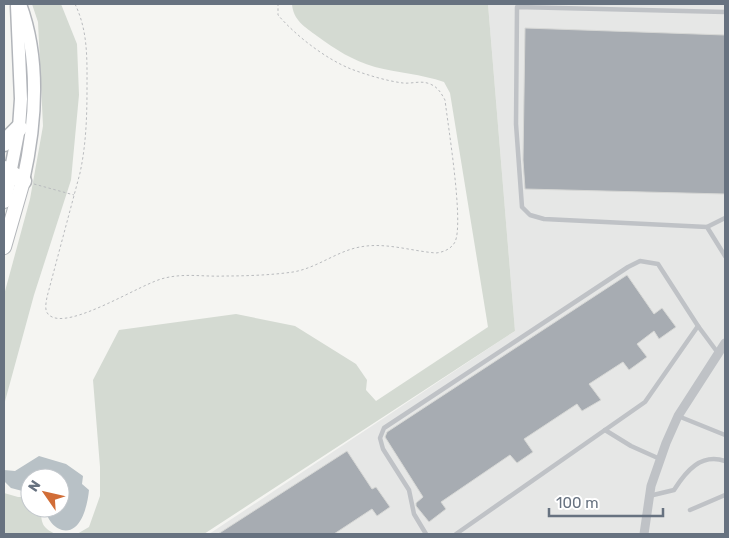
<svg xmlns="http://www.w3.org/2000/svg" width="729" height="538" font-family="Rubik,sans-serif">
<rect width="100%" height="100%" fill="#f5f5f2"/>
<polygon fill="#e6e7e6" points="488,4 725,4 725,534 209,534 515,331"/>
<g fill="#d4dad2">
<polygon points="32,4 61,4 77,44 79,95 71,180 34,295 4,405 4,295 30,199 43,126 38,22"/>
<path d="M292,4H488L515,331L204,534H77L89,527L100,496V467L93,380L119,330L236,314L295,326L356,364L367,380L366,390L376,401L488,327L450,93L444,82C421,74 398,73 375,67C352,60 336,50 317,36C305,27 293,20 292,4Z"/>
<path d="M4,493L18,497H30V508H41C41,523 42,528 56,534H4Z"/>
</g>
<path fill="#b8c1c6" d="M39,456L66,464L83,476L82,484L89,490C88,501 84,520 75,527C62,538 45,521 46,508H60V478H30V493L11,488L4,481V470L15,471Z"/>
<g fill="#a7acb2" stroke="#d6d7d5">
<polygon points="525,28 725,35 725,194 525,189 523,160"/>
<polygon points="627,275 654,314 662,308 676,327 659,339 654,331 637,344 647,357 629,370 623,362 589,384 601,400 582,411 577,404 524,439 533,452 517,463 510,455 441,502 446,509 429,522 416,506 416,503 423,497 385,437 387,432"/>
<polygon points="347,451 372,489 376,487 390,507 377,516 372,509 334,534 218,534"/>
</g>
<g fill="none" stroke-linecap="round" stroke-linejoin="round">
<g stroke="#b2b5ba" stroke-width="15">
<g id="secondary">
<path d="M20,4C41,61 36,123 23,181"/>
<polyline points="10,174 19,128 21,99 17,6"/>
</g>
</g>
<g stroke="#b3b6ba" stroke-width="16">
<g id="primary">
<polyline points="4,201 10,174"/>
<polyline points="4,247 23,181"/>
</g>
</g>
<g stroke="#b2b5b8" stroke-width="19">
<g id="highway">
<polyline points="4,143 19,128"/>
<polyline points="4,169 23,181"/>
</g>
</g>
<g stroke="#b9bbbe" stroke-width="1" stroke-dasharray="2.5 2.5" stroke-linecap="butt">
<path d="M75,4C88,31 87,58 87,88C87,117 86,145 80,173L47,297C46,303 44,311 49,315C68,332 143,282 165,278C185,273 205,277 225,276C247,276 272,275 293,272C317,268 337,251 360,247C385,242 411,251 436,253C444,252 451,249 455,242C464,223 448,126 445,100C441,93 438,87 430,84C421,80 412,84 403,83C387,81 367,75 351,69C326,59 296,36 278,15V4"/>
<polyline points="34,184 74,195"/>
</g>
<g stroke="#bfc2c6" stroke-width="4.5">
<polyline points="725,12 517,7 516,124 522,207 530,215 544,219 707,227 725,256"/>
<polyline points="707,227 725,218"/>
<polyline points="678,416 725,435"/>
<polyline points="605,430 631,446 660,459"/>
<path d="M649,496L674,490C686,471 701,453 725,461"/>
<polyline points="690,510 725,495"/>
<polyline points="426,534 414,514 409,490 383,449 380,438 384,428 628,267 640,261 658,264 698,326 718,353"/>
<polyline points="456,534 645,402 698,326"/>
</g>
<polyline stroke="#bfc2c6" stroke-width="9" points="644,534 651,486 666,443 678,416 725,343"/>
<use href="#secondary" stroke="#fff" stroke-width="12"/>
<use href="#primary" stroke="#fff" stroke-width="14"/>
<use href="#highway" stroke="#fff" stroke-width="16"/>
</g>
<rect width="729" height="538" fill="none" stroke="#677280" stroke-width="10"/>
<g transform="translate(45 493) rotate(304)"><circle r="24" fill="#ffffff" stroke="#c2c7cc"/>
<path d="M0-4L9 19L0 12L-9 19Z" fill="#d16d37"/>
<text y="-8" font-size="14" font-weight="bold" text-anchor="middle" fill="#677280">N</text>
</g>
<path d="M549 508v8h114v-8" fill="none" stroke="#677280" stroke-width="2.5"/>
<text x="556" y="508" font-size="15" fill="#677280" stroke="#ffffff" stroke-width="4" paint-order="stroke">100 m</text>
</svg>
